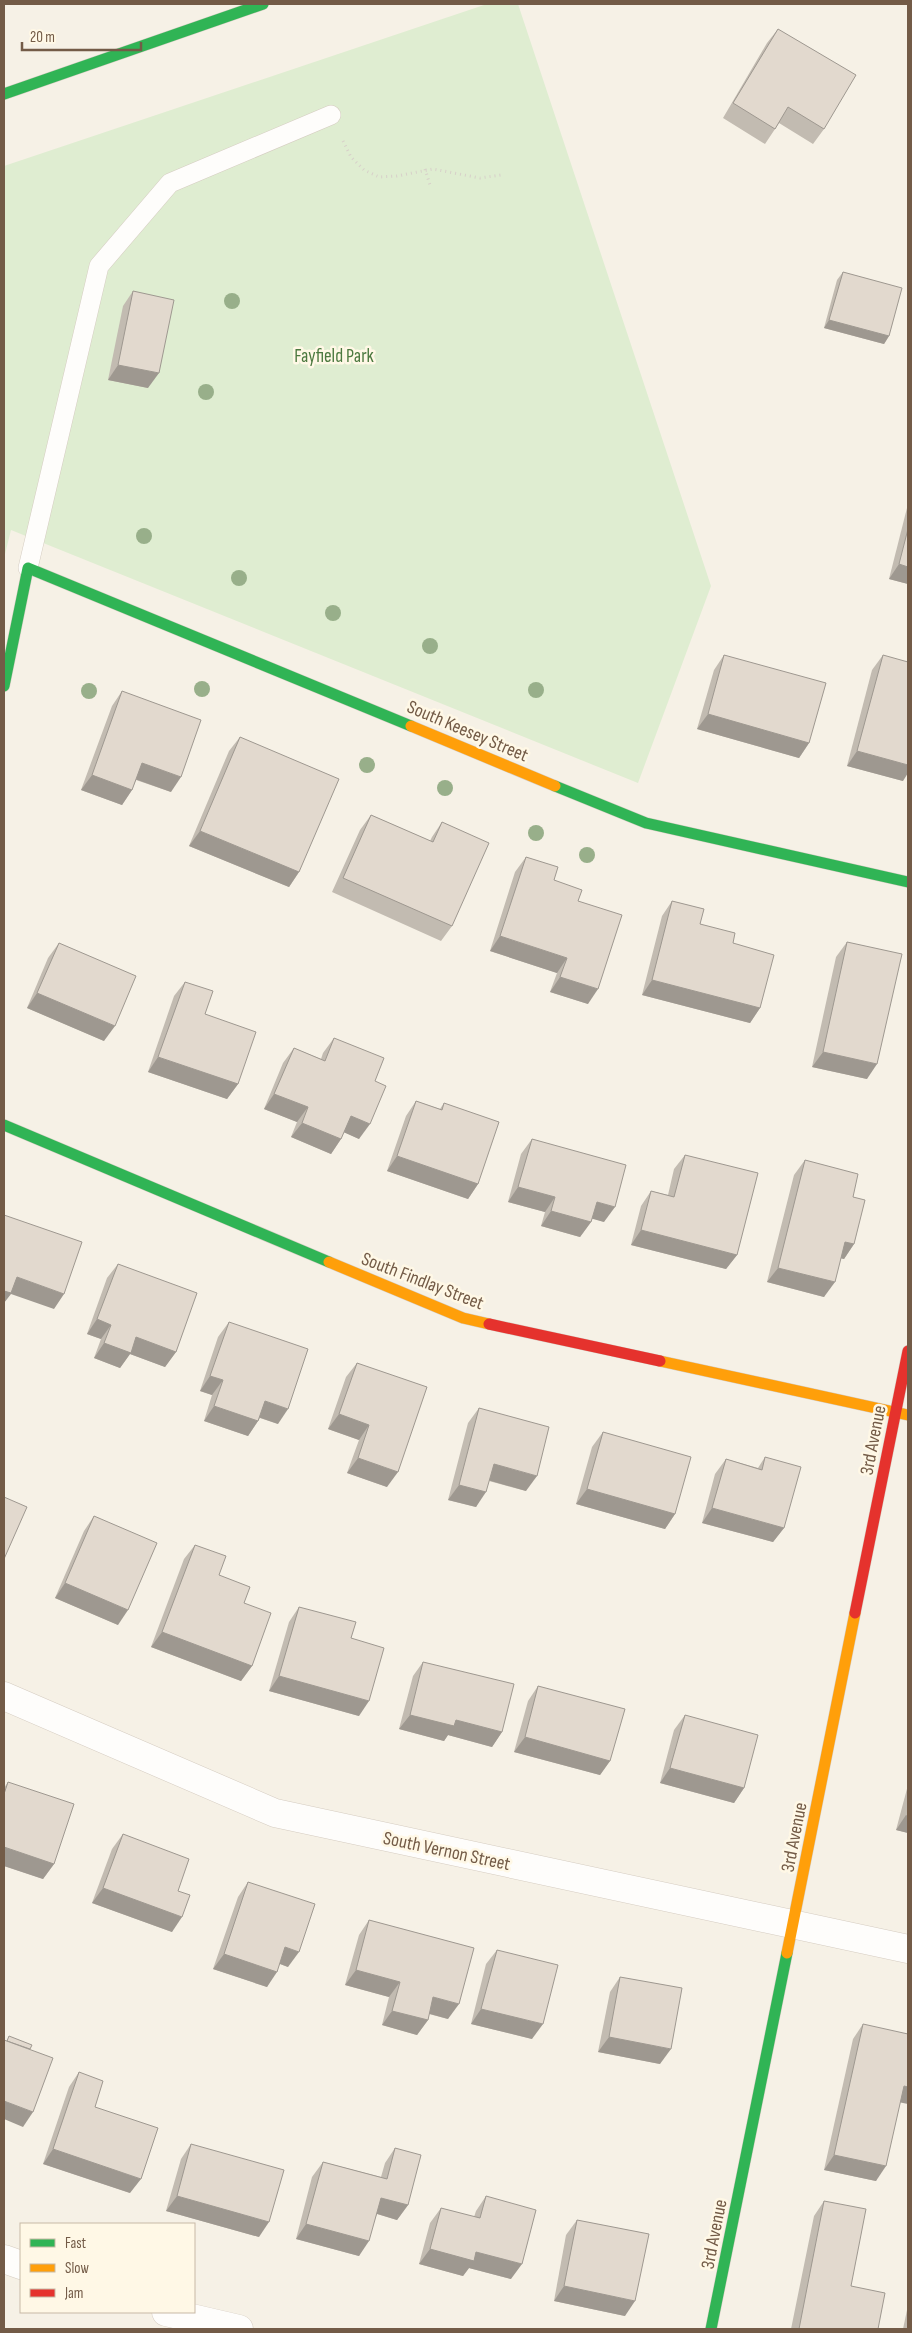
<svg xmlns="http://www.w3.org/2000/svg" width="912" height="2333" font-family="'Sofia Sans Condensed',sans-serif">
<rect width="100%" height="100%" fill="#f6f1e6"/>
<polygon fill="#dfedd1" points="487,4 518,4 711,586 638,783 11,530 4,558 4,166"/>
<g fill="none" stroke-linecap="round" stroke-linejoin="round">
<g stroke="#d5ccc1" stroke-width="20">
<polyline id="lane" points="28,568 99,266 170,183 331,115"/>
</g>
<g stroke="#d5ccc1" stroke-width="29">
<g id="street">
<polyline points="4,1696 275,1813 908,1949"/>
<polyline points="4,2259 21,2265"/>
<polyline points="166,2312 239,2329"/>
</g>
</g>
<g stroke="#d6cdc3" stroke-width="12">
<g id="fast">
<polyline points="4,94 263,4"/>
<polyline points="4,686 28,568 411,726"/>
<polyline points="555,786 646,823 908,882"/>
<polyline points="4,1125 329,1262"/>
<polyline points="711,2329 787,1953"/>
</g>
</g>
<g stroke="#d6cdc3" stroke-width="12">
<g id="slow">
<polyline points="411,726 555,786"/>
<polyline points="329,1262 463,1318 489,1324"/>
<polyline points="660,1361 908,1415"/>
<polyline points="787,1953 855,1613"/>
</g>
</g>
<g stroke="#d6cdc3" stroke-width="12">
<g id="jam">
<polyline points="489,1324 660,1361"/>
<polyline points="855,1613 908,1351"/>
</g>
</g>
<g stroke="#d7d0c9" stroke-width="3" stroke-dasharray="1 4" stroke-linecap="butt">
<polyline points="343,141 351,157 364,170 379,177 397,176 433,169 480,178 501,175"/>
<polyline points="425,169 430,185"/>
</g>
<use href="#lane" stroke="#fefdfb" stroke-width="19"/>
<use href="#street" stroke="#fefdfb" stroke-width="28"/>
<use href="#fast" stroke="#30b455" stroke-width="11"/>
<use href="#slow" stroke="#ff9f0a" stroke-width="11"/>
<use href="#jam" stroke="#e5322d" stroke-width="11"/>
</g>
<g fill="#98af8a">
<circle cx="232" cy="301" r="8"/>
<circle cx="206" cy="392" r="8"/>
<circle cx="144" cy="536" r="8"/>
<circle cx="239" cy="578" r="8"/>
<circle cx="333" cy="613" r="8"/>
<circle cx="430" cy="646" r="8"/>
<circle cx="202" cy="689" r="8"/>
<circle cx="536" cy="690" r="8"/>
<circle cx="89" cy="691" r="8"/>
<circle cx="367" cy="765" r="8"/>
<circle cx="445" cy="788" r="8"/>
<circle cx="536" cy="833" r="8"/>
<circle cx="587" cy="855" r="8"/>
</g>
<g fill="#c2bbb1">
<polygon points="778,29 824,129 813,144 779,123 765,144 723,118 767,43"/>
<polygon points="843,272 889,336 884,344 824,328 837,280"/>
<polygon points="133,291 148,388 108,380 123,306"/>
<polygon points="908,504 908,584 889,579"/>
<polygon points="724,655 809,743 799,758 697,729 714,670"/>
<polygon points="883,655 903,781 847,766 872,670"/>
<polygon points="122,691 171,792 136,780 132,790 122,805 81,790 112,706"/>
<polygon points="240,737 299,872 289,887 189,846 229,751"/>
<polygon points="371,815 430,841 432,837 442,822 452,926 441,941 332,892 360,830"/>
<polygon points="526,857 578,901 588,1004 550,992 557,973 490,951 515,872"/>
<polygon points="672,901 700,924 733,943 760,1008 750,1023 642,995 662,916"/>
<polygon points="847,942 867,1079 812,1067 836,957"/>
<polygon points="59,943 104,1041 27,1008 48,958"/>
<polygon points="185,982 205,1014 238,1084 227,1099 148,1072 174,996"/>
<polygon points="334,1038 375,1081 359,1139 344,1132 341,1139 331,1154 291,1137 297,1122 264,1109 283,1063 294,1048 321,1059 323,1053"/>
<polygon points="416,1101 440,1109 444,1103 478,1184 468,1199 387,1171 406,1116"/>
<polygon points="532,1139 604,1222 592,1218 591,1222 580,1237 541,1226 545,1212 508,1202 521,1154"/>
<polygon points="685,1155 737,1255 726,1269 631,1245 641,1206 651,1191 668,1195 674,1169"/>
<polygon points="805,1160 853,1197 854,1244 844,1259 841,1258 824,1297 767,1282 794,1175"/>
<polygon points="118,1264 176,1352 165,1367 130,1354 120,1368 94,1358 101,1339 87,1334 107,1278"/>
<polygon points="229,1322 278,1424 260,1418 248,1436 204,1421 212,1395 200,1391 218,1337"/>
<polygon points="357,1363 387,1487 347,1473 359,1440 328,1429 346,1377"/>
<polygon points="479,1408 526,1491 489,1481 476,1507 448,1500 468,1423"/>
<polygon points="603,1432 675,1514 665,1529 576,1504 592,1447"/>
<polygon points="765,1457 784,1528 773,1542 702,1523 715,1474 726,1459 758,1468"/>
<polygon points="94,1516 118,1625 55,1598 84,1531"/>
<polygon points="195,1545 219,1575 244,1603 252,1666 241,1681 151,1647 184,1559"/>
<polygon points="299,1607 351,1638 359,1716 269,1691 289,1622"/>
<polygon points="423,1662 502,1732 492,1747 448,1735 444,1741 399,1729 413,1676"/>
<polygon points="538,1686 610,1761 600,1775 514,1752 528,1701"/>
<polygon points="685,1715 744,1788 734,1803 660,1783 674,1730"/>
<polygon points="8,1782 54,1864 43,1879 4,1866 4,1788"/>
<polygon points="908,1785 908,1833 896,1830"/>
<polygon points="123,1834 178,1891 172,1932 92,1903 112,1849"/>
<polygon points="248,1882 288,1967 280,1964 267,1987 213,1969 238,1897"/>
<polygon points="369,1920 448,2019 429,2014 428,2020 417,2035 382,2025 389,1997 345,1985 359,1935"/>
<polygon points="497,1950 532,2039 471,2024 486,1964"/>
<polygon points="620,1977 660,2064 598,2052 610,1992"/>
<polygon points="863,2024 900,2103 876,2181 824,2170 853,2039"/>
<polygon points="79,2072 95,2107 130,2193 43,2164 69,2087"/>
<polygon points="191,2144 259,2237 166,2211 181,2159"/>
<polygon points="395,2148 408,2205 397,2220 377,2214 359,2256 296,2239 312,2177 323,2162 381,2177 385,2163"/>
<polygon points="486,2196 511,2279 469,2268 463,2276 419,2264 430,2223 441,2208 474,2217 476,2211"/>
<polygon points="824,2201 851,2286 878,2329 791,2329 814,2216"/>
<polygon points="577,2220 625,2316 554,2301 566,2235"/>
<polygon points="908,2307 908,2329 903,2329 907,2310"/>
</g>
<g fill="#9e9890">
<polygon points="829,320 889,336 884,344 824,328"/>
<polygon points="118,365 159,373 148,388 108,380"/>
<polygon points="899,564 908,567 908,584 889,579"/>
<polygon points="708,714 809,743 799,758 697,729"/>
<polygon points="857,751 908,765 908,773 903,781 847,766"/>
<polygon points="142,763 181,777 171,792 132,778"/>
<polygon points="92,775 132,790 122,805 81,790"/>
<polygon points="200,831 299,872 289,887 189,846"/>
<polygon points="500,936 567,958 557,973 490,951"/>
<polygon points="560,977 598,989 588,1004 550,992"/>
<polygon points="652,980 760,1008 750,1023 642,995"/>
<polygon points="37,993 115,1026 104,1041 27,1008"/>
<polygon points="823,1052 877,1064 867,1079 812,1067"/>
<polygon points="158,1057 238,1084 227,1099 148,1072"/>
<polygon points="274,1094 308,1107 297,1122 264,1109"/>
<polygon points="351,1116 370,1124 359,1139 341,1131"/>
<polygon points="302,1123 341,1139 331,1154 291,1137"/>
<polygon points="397,1156 478,1184 468,1199 387,1171"/>
<polygon points="518,1187 555,1197 545,1212 508,1202"/>
<polygon points="597,1202 615,1207 604,1222 586,1217"/>
<polygon points="551,1211 591,1222 580,1237 541,1226"/>
<polygon points="641,1230 737,1255 726,1269 631,1245"/>
<polygon points="845,1242 854,1244 844,1259 835,1257"/>
<polygon points="778,1268 835,1282 824,1297 767,1282"/>
<polygon points="17,1277 64,1294 54,1309 11,1294 4,1303 4,1291"/>
<polygon points="97,1319 111,1325 101,1339 87,1334"/>
<polygon points="136,1337 176,1352 165,1367 130,1354 120,1368 94,1358 104,1343"/>
<polygon points="210,1376 223,1380 212,1395 200,1391"/>
<polygon points="265,1401 288,1409 278,1424 255,1416"/>
<polygon points="214,1406 258,1421 248,1436 204,1421"/>
<polygon points="339,1414 369,1425 359,1440 328,1429"/>
<polygon points="358,1458 398,1472 387,1487 347,1473"/>
<polygon points="494,1464 537,1476 526,1491 484,1479"/>
<polygon points="459,1485 486,1492 476,1507 448,1500"/>
<polygon points="587,1489 675,1514 665,1529 576,1504"/>
<polygon points="712,1508 784,1528 773,1542 702,1523"/>
<polygon points="65,1583 128,1610 118,1625 55,1598"/>
<polygon points="162,1632 252,1666 241,1681 151,1647"/>
<polygon points="279,1676 369,1701 359,1716 269,1691"/>
<polygon points="410,1715 456,1720 502,1732 492,1747 448,1735 444,1741 399,1729"/>
<polygon points="525,1737 610,1761 600,1775 514,1752"/>
<polygon points="670,1768 744,1788 734,1803 660,1783"/>
<polygon points="906,1815 908,1816 908,1833 896,1830"/>
<polygon points="4,1847 54,1864 43,1879 4,1866"/>
<polygon points="103,1888 182,1917 172,1932 92,1903"/>
<polygon points="285,1947 299,1952 288,1967 275,1962"/>
<polygon points="224,1954 277,1972 267,1987 213,1969"/>
<polygon points="356,1970 400,1982 389,1997 345,1985"/>
<polygon points="433,1997 459,2004 448,2019 423,2012"/>
<polygon points="481,2009 543,2024 532,2039 471,2024"/>
<polygon points="392,2011 428,2020 417,2035 382,2025"/>
<polygon points="609,2037 671,2049 660,2064 598,2052"/>
<polygon points="904,2086 908,2087 908,2104 893,2101"/>
<polygon points="4,2101 33,2112 23,2127 4,2119"/>
<polygon points="53,2149 141,2179 130,2193 43,2164"/>
<polygon points="834,2155 886,2166 876,2181 824,2170"/>
<polygon points="177,2196 269,2222 259,2237 166,2211"/>
<polygon points="381,2198 408,2205 397,2220 371,2212"/>
<polygon points="306,2224 369,2241 359,2256 296,2239"/>
<polygon points="430,2249 476,2252 522,2264 511,2279 469,2268 463,2276 419,2264"/>
<polygon points="564,2286 635,2301 625,2316 554,2301"/>
</g>
<g fill="#e2d9ce" stroke="#9e9890">
<polygon points="778,29 856,75 824,129 788,107 775,129 733,103"/>
<polygon points="843,272 902,288 889,336 829,320"/>
<polygon points="133,291 174,300 159,373 118,365"/>
<polygon points="908,529 908,567 899,564"/>
<polygon points="724,655 826,683 809,743 708,714"/>
<polygon points="883,655 908,662 908,765 857,751"/>
<polygon points="122,691 201,720 181,777 142,763 132,790 92,775"/>
<polygon points="240,737 339,779 299,872 200,831"/>
<polygon points="371,815 433,842 442,822 489,843 452,926 343,878"/>
<polygon points="526,857 558,867 554,880 582,890 578,901 622,915 598,989 560,977 567,958 500,936"/>
<polygon points="672,901 704,909 700,924 735,933 733,943 774,955 760,1008 652,980"/>
<polygon points="847,942 902,954 877,1064 823,1052"/>
<polygon points="59,943 136,976 115,1026 37,993"/>
<polygon points="185,982 213,991 205,1014 256,1032 238,1084 158,1057"/>
<polygon points="334,1038 384,1058 375,1081 386,1086 370,1124 351,1116 341,1139 302,1123 308,1107 274,1094 294,1048 325,1061"/>
<polygon points="416,1101 442,1110 444,1103 499,1122 478,1184 397,1156"/>
<polygon points="532,1139 626,1165 615,1207 597,1202 591,1222 551,1211 555,1197 518,1187"/>
<polygon points="685,1155 758,1173 737,1255 641,1230 651,1191 674,1197"/>
<polygon points="805,1160 858,1174 853,1197 865,1200 854,1244 845,1242 835,1282 778,1268"/>
<polygon points="4,1215 82,1242 64,1294 17,1277 11,1293 4,1291"/>
<polygon points="118,1264 197,1293 176,1352 136,1337 131,1353 104,1343 111,1325 97,1319"/>
<polygon points="229,1322 308,1349 288,1409 265,1401 258,1421 214,1406 223,1380 210,1376"/>
<polygon points="357,1363 427,1387 398,1472 358,1458 369,1425 339,1414"/>
<polygon points="479,1408 549,1427 537,1476 494,1464 486,1492 459,1485"/>
<polygon points="603,1432 691,1457 675,1514 587,1489"/>
<polygon points="765,1457 801,1467 784,1528 712,1508 726,1459 762,1470"/>
<polygon points="4,1497 27,1507 4,1559"/>
<polygon points="94,1516 157,1543 128,1610 65,1583"/>
<polygon points="195,1545 226,1556 219,1575 250,1587 244,1603 271,1613 252,1666 162,1632"/>
<polygon points="299,1607 356,1622 351,1638 384,1648 369,1701 279,1676"/>
<polygon points="423,1662 514,1684 502,1732 456,1720 454,1726 410,1715"/>
<polygon points="538,1686 625,1709 610,1761 525,1737"/>
<polygon points="685,1715 758,1735 744,1788 670,1768"/>
<polygon points="8,1782 74,1804 54,1864 4,1847 4,1794"/>
<polygon points="123,1834 189,1859 178,1891 190,1895 182,1917 103,1888"/>
<polygon points="248,1882 315,1904 299,1952 285,1947 277,1972 224,1954"/>
<polygon points="369,1920 474,1948 459,2004 433,1997 428,2020 392,2011 400,1982 356,1970"/>
<polygon points="497,1950 558,1965 543,2024 481,2009"/>
<polygon points="620,1977 682,1988 671,2049 609,2037"/>
<polygon points="863,2024 908,2034 908,2087 904,2086 886,2166 834,2155"/>
<polygon points="9,2036 32,2045 30,2049 7,2041"/>
<polygon points="4,2040 53,2058 33,2112 4,2101"/>
<polygon points="79,2072 103,2081 95,2107 158,2128 141,2179 53,2149"/>
<polygon points="191,2144 284,2170 269,2222 177,2196"/>
<polygon points="395,2148 421,2155 408,2205 381,2198 369,2241 306,2224 323,2162 387,2179"/>
<polygon points="486,2196 536,2210 522,2264 476,2252 474,2261 430,2249 441,2208 480,2218"/>
<polygon points="824,2201 866,2209 851,2286 885,2293 878,2329 799,2329"/>
<polygon points="577,2220 649,2234 635,2301 564,2286"/>
</g>
<g text-anchor="middle" stroke-width="5" stroke-linejoin="round" paint-order="stroke">
<g font-size="19" fill="#4c793f" stroke="#fff8e6">
<text x="334" y="362">Fayfield Park</text>
</g>
<g font-size="19" fill="#735b47" stroke="#fff8e6">
<text transform="translate(468 730) rotate(23)" y="7">South Keesey Street</text>
<text transform="translate(423 1280) rotate(21)" y="7">South Findlay Street</text>
<text transform="translate(872 1440) rotate(-79)" y="7">3rd Avenue</text>
<text transform="translate(793 1837) rotate(-79)" y="7">3rd Avenue</text>
<text transform="translate(447 1850) rotate(12)" y="7">South Vernon Street</text>
<text transform="translate(713 2234) rotate(-79)" y="7">3rd Avenue</text>
</g>
</g>
<rect width="912" height="2333" fill="none" stroke="#735b47" stroke-width="10"/>
<rect x="20" y="2223" width="175" height="90" fill="#fff8e6" stroke="#c7b9a6"/>
<rect x="30" y="2239" width="25" height="8" fill="#30b455" stroke="#c7b9a6"/>
<text x="65" y="2248" font-size="15" fill="#735b47">Fast</text>
<rect x="30" y="2264" width="25" height="8" fill="#ff9f0a" stroke="#c7b9a6"/>
<text x="65" y="2273" font-size="15" fill="#735b47">Slow</text>
<rect x="30" y="2289" width="25" height="8" fill="#e5322d" stroke="#c7b9a6"/>
<text x="65" y="2298" font-size="15" fill="#735b47">Jam</text>
<path d="M22 42v8h119v-8" fill="none" stroke="#735b47" stroke-width="2.5"/>
<text x="30" y="42" font-size="15" fill="#735b47" stroke="#fff8e6" stroke-width="4" paint-order="stroke">20 m</text>
</svg>
